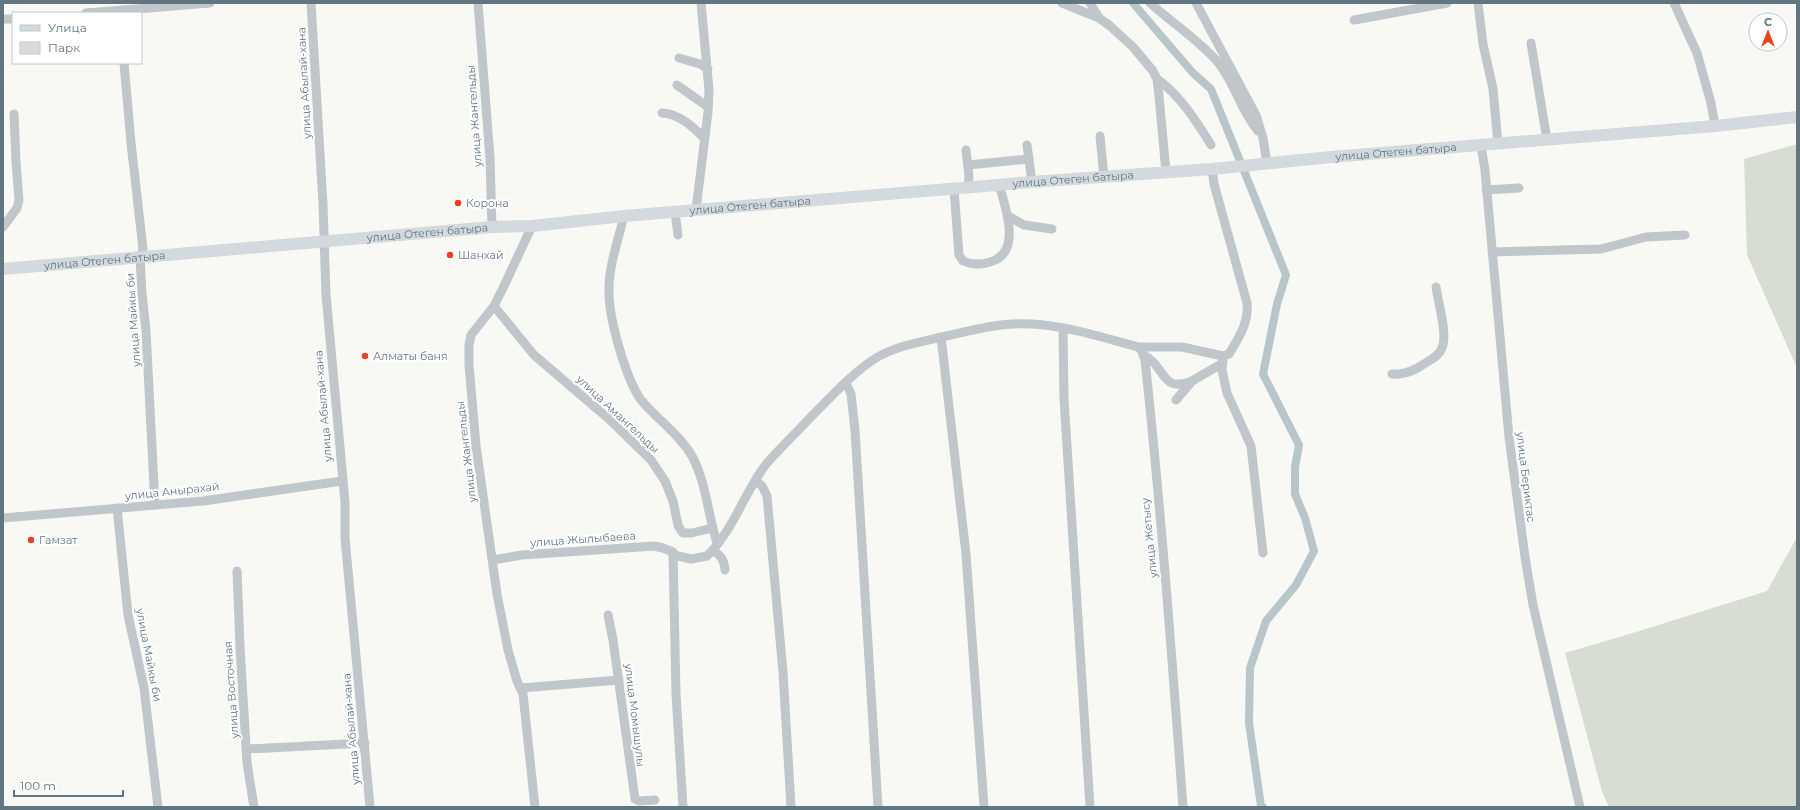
<svg xmlns="http://www.w3.org/2000/svg" width="1800" height="810" font-family="Montserrat,sans-serif">
<rect width="100%" height="100%" fill="#f8f8f5"/>
<g fill="#d8ddd4">
<polygon points="1797,144 1797,368 1747,255 1744,159"/>
<polygon points="1797,537 1797,807 1609,807 1602,792 1565,653 1636,632 1767,591"/>
</g>
<g fill="none" stroke-linecap="round" stroke-linejoin="round">
<polyline stroke="#b8c6c9" stroke-width="8" points="1133,3 1193,73 1211,89 1286,275 1277,304 1263,374 1299,445 1295,467 1295,494 1305,518 1314,551 1296,585 1266,621 1250,668 1249,723 1261,806 1263,807"/>
<g stroke="#c0c6c9" stroke-width="9">
<polyline points="311,3 323,204 326,295 345,502 345,538 370,807"/>
<polyline points="478,3 490,158 492,227"/>
<polyline points="1062,3 1099,18 1110,26 1133,47 1153,71 1157,79 1159,96 1166,172"/>
<polyline points="1090,3 1099,18"/>
<path d="M1150,3C1171,22 1196,38 1216,60C1234,80 1240,110 1258,131"/>
<polyline points="1196,3 1256,115 1263,138 1267,163"/>
<polyline points="1478,3 1483,44 1493,89 1498,144"/>
<polyline points="1674,3 1697,53 1711,103 1715,126"/>
<polyline points="86,13 210,3"/>
<polyline points="3,19 13,19"/>
<polyline points="1354,20 1447,3"/>
<polyline points="1531,43 1547,140"/>
<polyline points="679,58 700,64 708,69"/>
<polyline points="124,63 131,143 143,249 140,258 142,293 146,331 155,505"/>
<path d="M1157,79C1180,95 1197,122 1211,145"/>
<polyline points="677,85 708,107"/>
<path d="M662,113C680,114 693,127 704,138"/>
<polyline points="1100,136 1104,177"/>
<polyline points="1027,145 1032,182"/>
<polyline points="1481,146 1485,170 1509,437 1525,557 1533,605 1580,807"/>
<polyline points="966,150 969,177 968,187"/>
<polyline points="968,165 1029,159"/>
<path d="M954,189L959,255L963,261C972,265 981,265 990,262C1023,253 1005,207 999,184"/>
<polyline points="1486,190 1519,188"/>
<polyline points="696,210 708,112 709,90 701,3"/>
<polyline points="675,212 678,235"/>
<path d="M624,216C618,241 608,268 609,293C609,319 626,379 641,400C657,419 679,434 692,456C706,482 708,515 717,543"/>
<polyline points="1008,216 1024,225 1052,229"/>
<polyline points="532,226 503,288 494,306 471,335 469,345 469,365 476,446 497,594 508,650 517,681 523,694 535,807"/>
<polyline points="3,227 17,208 19,200 16,162 14,114"/>
<polyline points="1492,252 1601,249 1646,237 1685,235"/>
<polyline points="494,306 534,355 609,419 651,460 665,481 673,501 678,525 680,529 683,533 692,533 712,528"/>
<polyline points="1063,328 1064,399 1090,807"/>
<polyline points="941,337 966,554 984,807"/>
<path d="M1138,347H1182L1223,356L1229,354C1239,337 1249,323 1247,303L1214,184L1212,169"/>
<path d="M1143,355C1166,365 1160,394 1192,381"/>
<polyline points="1223,356 1222,370 1227,393 1251,446 1263,553"/>
<path d="M1392,374C1403,375 1414,371 1424,364C1430,360 1439,356 1442,348C1448,335 1438,302 1436,287"/>
<polyline points="846,383 851,394 855,430 878,807"/>
<polyline points="1176,400 1192,381 1223,363"/>
<polyline points="756,481 762,486 767,496 783,672 791,807"/>
<polyline points="117,508 128,615 144,688 158,807"/>
<polyline points="3,518 203,501 342,481"/>
<path d="M713,551C721,555 724,560 725,570"/>
<path d="M674,555L691,559L707,556C734,530 744,492 767,463C780,448 794,435 807,421C826,402 853,372 876,358C896,346 920,342 942,337C972,330 1002,322 1032,324C1068,326 1104,338 1138,347L1142,351L1145,360C1161,509 1172,658 1183,807"/>
<polyline points="493,560 522,555 654,546 663,548 673,552 676,694 683,807"/>
<polyline points="237,571 240,647 247,763 254,807"/>
<polyline points="608,615 613,640 635,799 639,801 655,800"/>
<polyline points="521,688 619,680"/>
<polyline points="247,749 365,743"/>
</g>
<path stroke="#d3d9dc" stroke-width="12" id="s1" d="M3,269L492,227L532,226L624,216L1032,182L1212,169L1331,157L1715,126L1797,117"/>
</g>
<g fill="#ea4123" stroke="#fff" stroke-width="1.5">
<circle cx="458" cy="203" r="4"/>
<circle cx="450" cy="255" r="4"/>
<circle cx="365" cy="356" r="4"/>
<circle cx="31" cy="540" r="4"/>
</g>
<g text-anchor="middle" stroke-width="4" stroke-linejoin="round" paint-order="stroke">
<g font-size="11" fill="#627681" stroke="#fff">
<text transform="translate(304 83) rotate(-93)" y="4">улица Абылай-хана</text>
<text transform="translate(474 116) rotate(-94)" y="4">улица Жангельды</text>
<text dy="4" stroke="none"><textPath href="#s1" startOffset="1398">улица Отеген батыра</textPath></text>
<text dy="4" stroke="none"><textPath href="#s1" startOffset="1074">улица Отеген батыра</textPath></text>
<text dy="4" stroke="none"><textPath href="#s1" startOffset="750">улица Отеген батыра</textPath></text>
<text dy="4" stroke="none"><textPath href="#s1" startOffset="426">улица Отеген батыра</textPath></text>
<text dy="4" stroke="none"><textPath href="#s1" startOffset="102">улица Отеген батыра</textPath></text>
<text transform="translate(133 320) rotate(-94)" y="4">улица Майкы би</text>
<text transform="translate(323 406) rotate(-95)" y="4">улица Абылай-хана</text>
<text transform="translate(618 414) rotate(43)" y="4">улица Амангельды</text>
<text transform="translate(466 452) rotate(-97)" y="4">улица Жангельды</text>
<text transform="translate(1526 477) rotate(83)" y="4">улица Бериктас</text>
<text transform="translate(172 491) rotate(-6)" y="4">улица Анырахай</text>
<text transform="translate(1149 538) rotate(-96)" y="4">улица Жетысу</text>
<text transform="translate(583 539) rotate(-4)" y="4">улица Жылыбаева</text>
<text transform="translate(149 655) rotate(79)" y="4">улица Майкы би</text>
<text transform="translate(231 690) rotate(-94)" y="4">улица Восточная</text>
<text transform="translate(635 715) rotate(83)" y="4">улица Момышулы</text>
<text transform="translate(351 729) rotate(-95)" y="4">улица Абылай-хана</text>
</g>
<g font-size="11" fill="#627681" stroke="#fff" text-anchor="start">
<text x="466" y="207">Корона</text>
<text x="458" y="259">Шанхай</text>
<text x="373" y="360">Алматы баня</text>
<text x="39" y="544">Гамзат</text>
</g>
</g>
<rect width="1800" height="810" fill="none" stroke="#627681" stroke-width="8"/>
<rect x="12" y="12" width="130" height="52" fill="#ffffff" stroke="#c0c8cd"/>
<rect x="20" y="25" width="20" height="6" fill="#d3d9dc" stroke="#c0c8cd"/>
<text x="48" y="32" font-size="12" fill="#627681">Улица</text>
<rect x="20" y="42" width="20" height="12" fill="#d8ddd4" stroke="#c0c8cd"/>
<text x="48" y="52" font-size="12" fill="#627681">Парк</text>
<g transform="translate(1768 32)"><circle r="19" fill="#ffffff" stroke="#c0c8cd"/>
<path d="M0-3L7 15L0 10L-7 15Z" fill="#ea4123"/>
<text y="-6" font-size="11" font-weight="bold" text-anchor="middle" fill="#627681">С</text>
</g>
<path d="M14 790v6h109v-6" fill="none" stroke="#627681" stroke-width="2"/>
<text x="20" y="790" font-size="12" fill="#627681" stroke="#ffffff" stroke-width="3" paint-order="stroke">100 m</text>
</svg>
